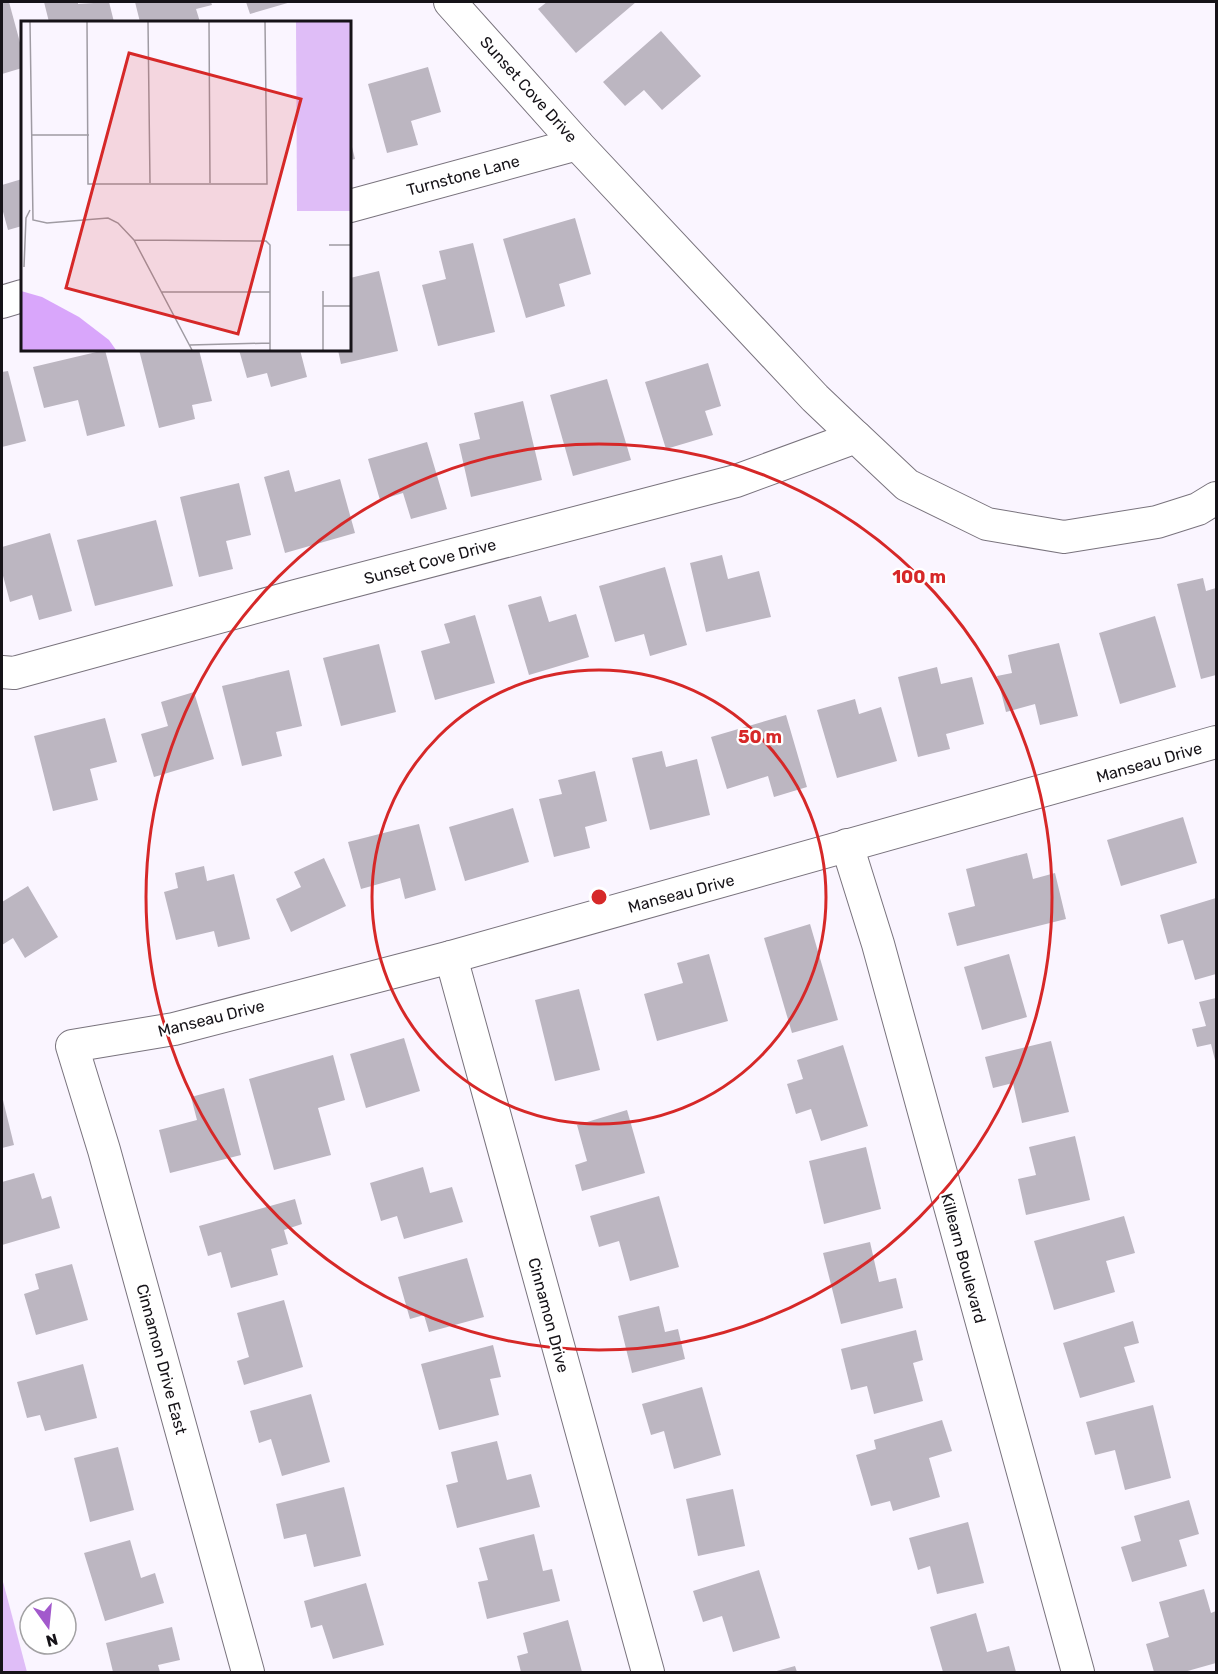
<svg xmlns="http://www.w3.org/2000/svg" width="1218" height="1674" font-family="Rubik,sans-serif">
<rect width="100%" height="100%" fill="#faf5ff"/>
<polygon fill="#dfbdf7" points="2,1578 27,1672 2,1672"/>
<g fill="#bcb6c1">
<polygon points="2,2 9,2 22,50 22,68 2,74"/>
<polygon points="44,2 78,2 78,4 109,2 114,22 49,22"/>
<polygon points="135,2 211,2 212,5 196,9 200,22 140,22"/>
<polygon points="246,2 291,2 250,14"/>
<polygon points="547,2 636,2 576,53 538,9"/>
<polygon points="661,31 701,76 662,110 644,90 625,106 603,82"/>
<polygon points="428,67 441,112 411,121 418,145 387,153 368,84"/>
<polygon points="350,139 355,159 350,160"/>
<polygon points="22,179 22,226 8,230 2,208 2,185"/>
<polygon points="575,218 591,274 559,284 565,306 526,318 503,239"/>
<polygon points="473,243 495,332 438,346 422,285 446,279 439,251"/>
<polygon points="379,271 398,351 341,364 338,350 350,350 350,278"/>
<polygon points="105,350 125,426 87,436 78,400 44,408 33,367"/>
<polygon points="139,350 199,350 212,401 192,405 195,419 159,428"/>
<polygon points="239,350 300,350 307,377 271,387 267,373 247,378"/>
<polygon points="708,363 721,406 705,411 713,435 666,449 645,382"/>
<polygon points="8,371 26,441 2,447 2,372"/>
<polygon points="607,379 631,460 573,476 550,395"/>
<polygon points="523,401 542,480 471,497 459,444 480,439 474,413"/>
<polygon points="427,442 447,509 411,519 403,493 380,500 368,459"/>
<polygon points="289,470 295,492 340,479 355,533 285,553 264,477"/>
<polygon points="239,483 251,535 226,541 233,569 199,577 180,497"/>
<polygon points="156,520 173,586 95,606 77,540"/>
<polygon points="50,533 72,611 39,620 32,595 10,602 2,572 2,547"/>
<polygon points="722,555 728,579 759,571 771,617 706,632 690,563"/>
<polygon points="665,567 687,645 650,656 644,634 615,642 599,586"/>
<polygon points="1203,578 1206,591 1216,588 1216,675 1201,679 1177,584"/>
<polygon points="541,596 549,622 576,614 589,657 529,675 508,605"/>
<polygon points="475,615 495,683 435,700 421,651 450,643 444,624"/>
<polygon points="1155,616 1176,687 1120,704 1099,633"/>
<polygon points="1059,643 1078,716 1040,725 1035,704 1006,712 997,676 1012,673 1008,655"/>
<polygon points="379,644 396,712 341,726 323,658"/>
<polygon points="937,667 941,684 972,677 984,724 946,734 950,749 918,757 898,677"/>
<polygon points="289,670 302,726 276,732 282,756 242,766 222,686"/>
<polygon points="194,692 214,759 154,777 141,734 168,726 161,702"/>
<polygon points="855,699 859,714 881,707 897,761 837,778 817,710"/>
<polygon points="786,715 807,787 774,797 768,776 727,789 711,737"/>
<polygon points="105,718 117,762 90,769 98,800 53,811 34,736"/>
<polygon points="662,751 666,767 697,759 710,815 650,830 632,758"/>
<polygon points="595,771 607,821 585,827 590,848 554,857 539,799 562,794 558,780"/>
<polygon points="513,808 529,862 465,881 449,827"/>
<polygon points="1183,817 1197,863 1121,886 1107,840"/>
<polygon points="419,824 436,890 405,899 400,878 361,889 348,842"/>
<polygon points="1027,853 1033,879 1055,873 1066,919 957,946 948,913 975,906 966,869"/>
<polygon points="324,858 346,906 291,932 276,899 301,887 294,872"/>
<polygon points="204,866 207,881 234,874 250,939 218,947 214,931 176,940 164,892 178,888 175,873"/>
<polygon points="28,886 58,937 25,958 13,938 2,945 2,902"/>
<polygon points="1216,898 1216,974 1195,980 1183,940 1168,944 1160,915"/>
<polygon points="810,924 838,1020 792,1033 764,938"/>
<polygon points="709,954 728,1021 657,1041 644,994 683,983 677,963"/>
<polygon points="1009,954 1027,1017 982,1030 964,967"/>
<polygon points="579,989 600,1070 555,1081 535,1000"/>
<polygon points="1216,998 1216,1064 1211,1044 1197,1047 1192,1029 1206,1026 1199,1002"/>
<polygon points="404,1038 420,1091 366,1108 350,1054"/>
<polygon points="1051,1041 1069,1112 1022,1123 1013,1083 993,1088 985,1057"/>
<polygon points="843,1045 868,1126 821,1141 811,1109 796,1114 787,1084 803,1079 797,1060"/>
<polygon points="333,1055 345,1100 318,1108 331,1155 274,1170 249,1079"/>
<polygon points="224,1088 241,1155 170,1173 159,1130 197,1120 191,1097"/>
<polygon points="2,1096 14,1145 2,1148"/>
<polygon points="627,1110 645,1173 582,1191 575,1165 587,1161 577,1125"/>
<polygon points="1075,1136 1090,1200 1026,1215 1018,1179 1036,1175 1029,1147"/>
<polygon points="866,1147 881,1209 824,1224 809,1161"/>
<polygon points="423,1167 430,1193 452,1187 463,1222 404,1239 397,1216 381,1221 370,1183"/>
<polygon points="34,1173 42,1199 51,1196 60,1228 2,1245 2,1182"/>
<polygon points="659,1196 679,1267 630,1281 619,1241 599,1247 590,1216"/>
<polygon points="295,1199 302,1224 284,1230 288,1244 271,1249 278,1275 231,1288 221,1252 208,1256 199,1226"/>
<polygon points="1124,1216 1135,1253 1106,1261 1115,1292 1054,1310 1034,1241"/>
<polygon points="870,1242 879,1282 896,1278 903,1308 841,1324 823,1253"/>
<polygon points="467,1258 484,1317 429,1332 424,1315 410,1319 398,1277"/>
<polygon points="72,1264 88,1320 36,1335 24,1294 39,1289 35,1274"/>
<polygon points="284,1300 303,1367 244,1385 237,1361 249,1357 237,1313"/>
<polygon points="659,1306 665,1332 678,1329 685,1359 632,1373 618,1316"/>
<polygon points="1133,1321 1139,1343 1124,1347 1135,1382 1080,1398 1063,1343"/>
<polygon points="916,1330 923,1360 913,1363 923,1401 874,1414 867,1386 851,1390 841,1349"/>
<polygon points="493,1345 501,1377 490,1379 499,1415 439,1430 421,1364"/>
<polygon points="83,1364 97,1418 45,1431 40,1415 27,1418 17,1382"/>
<polygon points="702,1387 721,1455 674,1469 664,1431 651,1435 642,1404"/>
<polygon points="311,1394 330,1462 282,1476 271,1439 259,1443 250,1411"/>
<polygon points="1153,1405 1171,1478 1125,1490 1115,1450 1095,1455 1086,1422"/>
<polygon points="942,1420 952,1451 929,1458 940,1497 893,1511 890,1501 871,1506 856,1455 876,1449 874,1440"/>
<polygon points="497,1441 507,1480 531,1474 540,1507 457,1528 446,1485 458,1482 451,1452"/>
<polygon points="118,1447 134,1510 90,1522 74,1458"/>
<polygon points="344,1487 361,1556 314,1567 306,1534 284,1539 276,1504"/>
<polygon points="733,1489 745,1546 698,1556 686,1499"/>
<polygon points="1189,1500 1199,1534 1179,1540 1187,1566 1132,1582 1121,1547 1141,1541 1134,1516"/>
<polygon points="968,1522 984,1583 937,1594 930,1566 918,1570 909,1538"/>
<polygon points="534,1534 543,1571 552,1569 560,1601 487,1619 478,1582 488,1580 479,1548"/>
<polygon points="130,1540 141,1578 155,1573 164,1603 105,1621 84,1553"/>
<polygon points="759,1570 780,1638 733,1652 722,1616 703,1622 693,1591"/>
<polygon points="366,1583 384,1645 333,1659 322,1625 311,1628 304,1601"/>
<polygon points="1204,1589 1211,1613 1216,1611 1216,1663 1184,1672 1154,1672 1146,1644 1169,1637 1159,1602"/>
<polygon points="976,1613 987,1652 1009,1646 1016,1672 943,1672 930,1627"/>
<polygon points="568,1620 582,1672 521,1672 517,1656 528,1653 523,1633"/>
<polygon points="172,1627 180,1660 158,1665 160,1672 113,1672 106,1643"/>
<polygon points="795,1666 797,1672 773,1672"/>
</g>
<g fill="none" stroke-linecap="round" stroke-linejoin="round">
<g stroke="#79737d" stroke-width="34">
<g id="minor">
<polyline points="450,2 577,144 815,398 856,437"/>
<polyline points="350,206 577,144"/>
<polyline points="2,302 22,296"/>
<polyline points="2,672 14,673 296,596 736,481 856,437 907,485 987,524 1064,537 1157,522 1198,509 1216,498"/>
<polyline points="847,845 878,944 1078,1672"/>
<polyline points="451,957 648,1672"/>
<polyline points="248,1672 104,1150 72,1046 174,1029 451,957 1216,742"/>
</g>
</g>
<use href="#minor" stroke="#fff" stroke-width="32"/>
</g>
<g fill="none" stroke="#d62828" stroke-width="3">
<circle cx="599" cy="897" r="227"/>
<circle cx="599" cy="897" r="453"/>
</g>
<g text-anchor="middle" stroke-width="4.5" stroke-linejoin="round" paint-order="stroke">
<g font-size="16" fill="#161318" stroke="#fff">
<text transform="translate(529 89) rotate(48)" y="6">Sunset Cove Drive</text>
<text transform="translate(463 175) rotate(-15)" y="6">Turnstone Lane</text>
<text transform="translate(430 561) rotate(-15)" y="6">Sunset Cove Drive</text>
<text transform="translate(1149 762) rotate(-16)" y="6">Manseau Drive</text>
<text transform="translate(681 893) rotate(-15)" y="6">Manseau Drive</text>
<text transform="translate(211 1018) rotate(-14)" y="6">Manseau Drive</text>
<text transform="translate(964 1258) rotate(75)" y="6">Killearn Boulevard</text>
<text transform="translate(549 1315) rotate(75)" y="6">Cinnamon Drive</text>
<text transform="translate(162 1359) rotate(75)" y="6">Cinnamon Drive East</text>
</g>
</g>
<g transform="translate(21 21)">
<rect width="330" height="330" fill="#faf5ff"/>
<path d="M275,1H330V190H276Z" fill="#dfbdf7"/>
<path d="M0,270L21,276L58,296L88,319L95,329H0Z" fill="#d9a6fb"/>
<path fill="none" stroke="#9f9ba3" stroke-width="1.5" d="M9,1L12,199L26,202L87,197L97,202L113,219L245,220L249,224V329M66,1L67,163H246L244,1M127,1L129,162M188,1L189,162M10,114H68M113,219L171,329M308,224H330M3,246L5,197L9,189M141,271H249M302,285H330M169,324L249,322M302,329V270"/>
<path fill="#d62828" fill-opacity="0.15" stroke="#d62828" stroke-width="3" d="M108,32L280,78L217,313L45,267Z"/>
<rect width="330" height="330" fill="none" stroke="#161318" stroke-width="3"/>
</g>
<circle cx="599" cy="897" r="9" fill="#d62828" stroke="#fff" stroke-width="3"/>
<g font-size="18" text-anchor="middle" font-weight="bold" fill="#d62828" stroke="#fff" stroke-width="4.5" stroke-linejoin="round" paint-order="stroke">
<text x="919" y="583">100 m</text>
<text x="760" y="743">50 m</text>
</g>
<rect width="1218" height="1674" fill="none" stroke="#161318" stroke-width="6"/>
<g transform="translate(48 1626) rotate(165)"><circle r="28" fill="#ffffff" stroke="#a2a1a3" stroke-width="1.5"/>
<path d="M0-4.5L10 22L0 15L-10 22Z" fill="#a259cc"/>
<text y="-9" font-size="16" font-weight="bold" text-anchor="middle" fill="#161318">N</text>
</g>
</svg>
